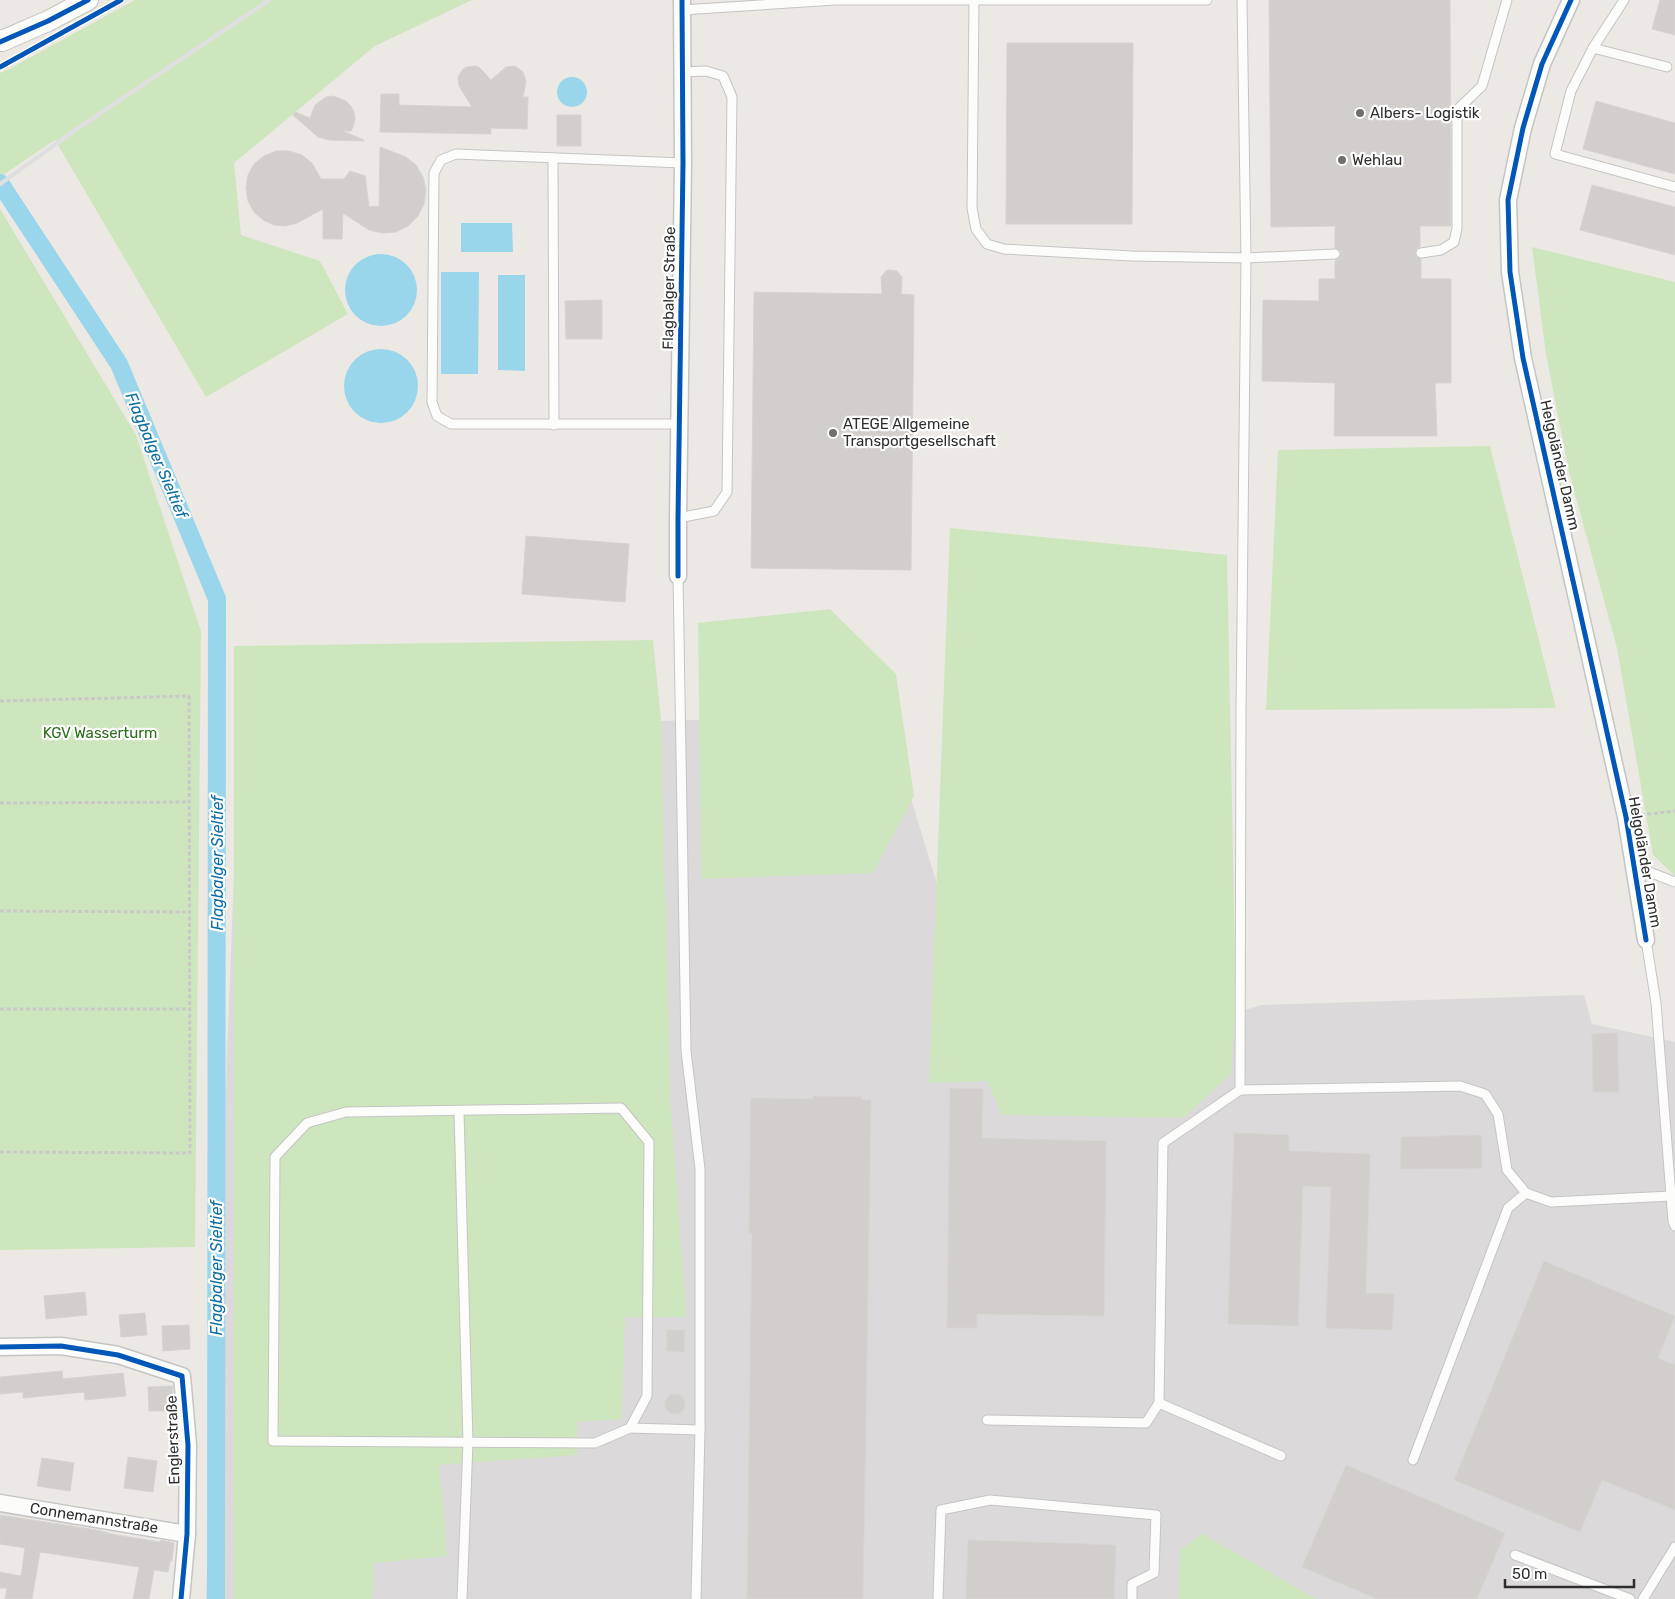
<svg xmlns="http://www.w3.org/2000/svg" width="1675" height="1599" font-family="Rubik,sans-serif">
<rect width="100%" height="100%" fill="#ece8e4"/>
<polygon fill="#dcd9db" points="885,713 999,1088 1261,1005 1584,995 1592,1024 1675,1042 1675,1599 206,1599 240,719 661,721"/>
<g fill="#cee6be">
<polygon points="135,0 472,0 375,46 234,163 241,235 320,261 348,314 206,397 55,140 0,177 0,73 13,67"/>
<polygon points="0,209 136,435 201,631 195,1247 0,1250"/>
<polygon points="1532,247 1675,282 1675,876 1653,855 1617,648 1569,472 1546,354"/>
<polygon points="1490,446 1556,708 1266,710 1278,450"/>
<polygon points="950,528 1227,555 1236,1006 1231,1074 1183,1118 1002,1115 987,1081 929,1083"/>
<polygon points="830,609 896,674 914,796 873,873 701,879 698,623"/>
<polygon points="653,640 661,721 670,1095 686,1317 625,1317 622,1419 577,1422 577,1455 439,1465 447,1556 374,1563 372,1599 234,1599 234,646"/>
<polygon points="1202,1534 1203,1534 1316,1599 1178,1599 1180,1550"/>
</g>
<g fill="#99d6ec">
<circle cx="572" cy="92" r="15"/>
<polygon points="461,223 512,223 513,252 461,252"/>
<circle cx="381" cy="290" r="36"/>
<polygon points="441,272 479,272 478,374 441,374"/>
<polygon points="498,275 525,275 525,371 498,370"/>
<circle cx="381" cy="386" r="37"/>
</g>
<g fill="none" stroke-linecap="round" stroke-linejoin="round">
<polyline stroke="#99d6ec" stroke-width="18" points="0,183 119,364 217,599 216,1599"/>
</g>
<g fill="#d1cecb" stroke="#d7d4d0">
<polygon points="1269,0 1450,0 1451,226 1420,226 1420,247 1417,248 1415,253 1416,257 1421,259 1421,279 1451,279 1451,383 1435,383 1437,436 1334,436 1335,383 1262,381 1263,300 1319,301 1319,279 1335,279 1335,260 1339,259 1341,254 1340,250 1335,248 1335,226 1271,227"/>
<polygon points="1660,0 1675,0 1675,35 1652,29"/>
<polygon points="1007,43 1133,43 1132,224 1006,224"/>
<polygon points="476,66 480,68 491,80 506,67 515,66 523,72 526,81 523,97 528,97 527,129 491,128 491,134 380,132 381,94 399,94 399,105 472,107 459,86 458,77 463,69 467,67"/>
<polygon points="333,96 346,101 351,106 354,112 355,119 353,127 351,131 342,131 364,140 364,141 329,140 318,137 293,115 295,112 310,118 315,105 326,97"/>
<polygon points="1596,101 1675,123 1675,174 1583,149"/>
<rect x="557" y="115" width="24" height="31"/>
<polygon points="380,147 406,157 416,165 423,177 426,190 424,204 418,216 408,226 396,232 382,233 369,230 343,213 342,239 323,239 323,209 297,223 285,226 274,225 263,220 254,212 248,201 246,188 248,175 254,164 264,156 276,151 289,151 302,155 312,163 321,179 344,179 350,171 365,176 369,207 379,206"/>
<polygon points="1592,185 1675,207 1675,255 1580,230"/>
<polygon points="889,270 897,271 902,277 901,294 914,295 911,570 751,568 754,292 882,294 881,277 886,271"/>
<polygon points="602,300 602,339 566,339 565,301"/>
<polygon points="526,536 629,544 625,602 522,594"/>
<polygon points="1617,1033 1619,1092 1593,1092 1592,1034"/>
<polygon points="950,1088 983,1089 982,1138 1106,1141 1104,1316 977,1314 977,1328 947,1328"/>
<polygon points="813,1096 862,1097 862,1100 871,1100 863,1599 747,1599 752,1233 749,1233 751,1098 813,1099"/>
<polygon points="1234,1133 1289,1135 1289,1151 1370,1154 1366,1293 1394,1294 1392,1330 1326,1328 1331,1187 1303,1186 1298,1326 1228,1324"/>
<polygon points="1481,1135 1482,1168 1401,1169 1400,1155 1401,1155 1401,1137"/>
<polygon points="1544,1261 1675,1316 1658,1358 1675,1365 1675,1510 1602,1480 1580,1532 1454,1480"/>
<polygon points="85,1292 87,1315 46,1319 44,1296"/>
<polygon points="145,1313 147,1335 121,1337 119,1315"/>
<polygon points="189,1325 190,1349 163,1351 162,1326"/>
<polygon points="667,1330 685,1330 684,1352 667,1351"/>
<polygon points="62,1371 63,1379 123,1373 126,1396 85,1400 84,1392 23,1398 23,1392 0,1394 0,1377"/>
<polygon points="172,1386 173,1411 149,1411 148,1387"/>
<circle cx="675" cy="1404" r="10"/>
<polygon points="128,1457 157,1461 153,1492 124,1488"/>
<polygon points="42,1458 74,1463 70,1491 37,1486"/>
<polygon points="1346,1465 1505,1533 1477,1599 1377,1599 1302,1567"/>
<polygon points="0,1515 97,1530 116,1535 160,1542 161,1540 174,1543 172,1561 170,1561 168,1572 154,1570 149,1599 133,1599 139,1567 40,1552 32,1599 5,1599 7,1588 0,1588 0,1572 21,1576 25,1548 0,1544"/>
<polygon points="968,1540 1116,1545 1114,1599 966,1599"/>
</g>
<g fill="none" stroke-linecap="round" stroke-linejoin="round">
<g stroke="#c5c4c5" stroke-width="11">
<g id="service">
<polyline points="1624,0 1593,48 1571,91 1555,154 1675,187"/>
<polyline points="974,1 972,208 976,229 987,244 1004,249 1132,256 1246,258 1335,254"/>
<polyline points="682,10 835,0 1207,0"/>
<polyline points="1593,48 1667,67"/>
<polyline points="553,158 554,425"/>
<polyline points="1421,253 1441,250 1454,242 1457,228 1457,110 1482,86 1507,0"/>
<polyline points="680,424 451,424 437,416 432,402 434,173 441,160 456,154 683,163"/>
<polyline points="678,518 714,511 727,492 732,97 723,76 706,71 682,72"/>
<polyline points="678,576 686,1051 700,1169 700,1430 696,1599"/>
<polyline points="1634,866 1675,882"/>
<polyline points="1646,940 1656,1003 1673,1221 1675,1226"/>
<polyline points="1240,1090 1460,1086 1485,1094 1498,1114 1507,1170 1526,1193 1551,1202 1671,1196"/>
<polygon points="621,1108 649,1142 647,1396 630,1428 595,1443 273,1441 275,1157 307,1123 346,1112"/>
<polyline points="459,1111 468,1442 462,1599"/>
<polyline points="1159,1403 1281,1456"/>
<polyline points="987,1420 1146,1423 1159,1403 1163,1143 1240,1090 1241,712 1246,258 1242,0"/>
<polyline points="630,1428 700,1430"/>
<polyline points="1413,1460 1508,1208 1526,1193"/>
<polyline points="1515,1555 1630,1599"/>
<polyline points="938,1599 941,1510 990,1500 1156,1515 1154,1573 1132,1584 1132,1599"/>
<polyline points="1643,1599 1675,1547"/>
</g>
</g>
<g stroke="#c5c4c5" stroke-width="19">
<g id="minor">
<polyline points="1571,0 1542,64 1523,128 1508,200 1510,272 1523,358 1626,817 1646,940"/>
<polyline points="678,576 678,518 683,163 682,0"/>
<polyline points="0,1347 61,1346 118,1355 182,1376 188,1445 187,1534 181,1599"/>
<polyline points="0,1503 187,1534"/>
</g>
</g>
<g stroke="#c5c4c5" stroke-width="22">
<polyline id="tertiary" points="0,40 2,41 48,21 88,0"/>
</g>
<g stroke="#c9c9c8" stroke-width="3" stroke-dasharray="4 2.5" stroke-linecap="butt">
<polyline points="0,701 189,696 190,1153 0,1152"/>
<polyline points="0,803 189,802"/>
<polyline points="1641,815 1675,811"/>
<polyline points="0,911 190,912"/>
<polyline points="0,1009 190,1009"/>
</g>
<use href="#service" stroke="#fcfcfb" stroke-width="9"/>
<use href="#minor" stroke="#fcfcfb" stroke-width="16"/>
<use href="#tertiary" stroke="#fcfcfb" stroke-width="20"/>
<polyline stroke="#dfdfe1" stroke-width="4" points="0,184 77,129 269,0"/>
<g stroke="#fff" stroke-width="8">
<g id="cycleway">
<polyline points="1571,0 1542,64 1523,128 1508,200 1510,272 1523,358 1626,817 1646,940"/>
<polyline points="0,42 48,21 88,0"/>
<polyline points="0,67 121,0"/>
<polyline points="678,576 678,518 683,163 682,0"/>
<polyline points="0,1347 61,1346 118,1355 182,1376 188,1445 187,1534 181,1599"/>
</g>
</g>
<use href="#cycleway" stroke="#0057b8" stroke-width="5"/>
</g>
<g fill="#706f6e" stroke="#fff" stroke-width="2">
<circle cx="1360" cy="113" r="5"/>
<circle cx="1342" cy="160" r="5"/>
<circle cx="833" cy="433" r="5"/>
</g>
<g text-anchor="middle" stroke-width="4.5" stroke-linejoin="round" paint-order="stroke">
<g font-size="15" fill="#2e2e2e" stroke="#fff" text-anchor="start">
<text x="1370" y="118">Albers- Logistik</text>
<text x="1352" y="165">Wehlau</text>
<text x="843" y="429">ATEGE Allgemeine<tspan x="843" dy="17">Transportgesellschaft</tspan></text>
</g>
<g font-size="15" fill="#2e2e2e" stroke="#fff">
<text transform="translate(669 288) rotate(-89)" y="5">Flagbalger Straße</text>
<text transform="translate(1560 465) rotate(77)" y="5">Helgoländer Damm</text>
<text transform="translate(1645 862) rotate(80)" y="5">Helgoländer Damm</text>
<text transform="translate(173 1440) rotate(-92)" y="5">Englerstraße</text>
<text transform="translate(94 1518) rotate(9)" y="5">Connemannstraße</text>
</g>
<g font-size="15" fill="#2c6e1b" stroke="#fff">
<text x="100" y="738">KGV Wasserturm</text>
</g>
<g font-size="16" font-style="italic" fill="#0d6fa3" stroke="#fff">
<text transform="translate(157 455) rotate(67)" y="6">Flagbalger Sieltief</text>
<text transform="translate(217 863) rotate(-90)" y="6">Flagbalger Sieltief</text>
<text transform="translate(216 1268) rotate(-90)" y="6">Flagbalger Sieltief</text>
</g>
</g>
<path d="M1505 1579v8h129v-8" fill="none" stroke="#2e2e2e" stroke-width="2.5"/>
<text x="1512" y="1579" font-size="15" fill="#2e2e2e" stroke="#ffffff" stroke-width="4" paint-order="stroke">50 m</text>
</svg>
